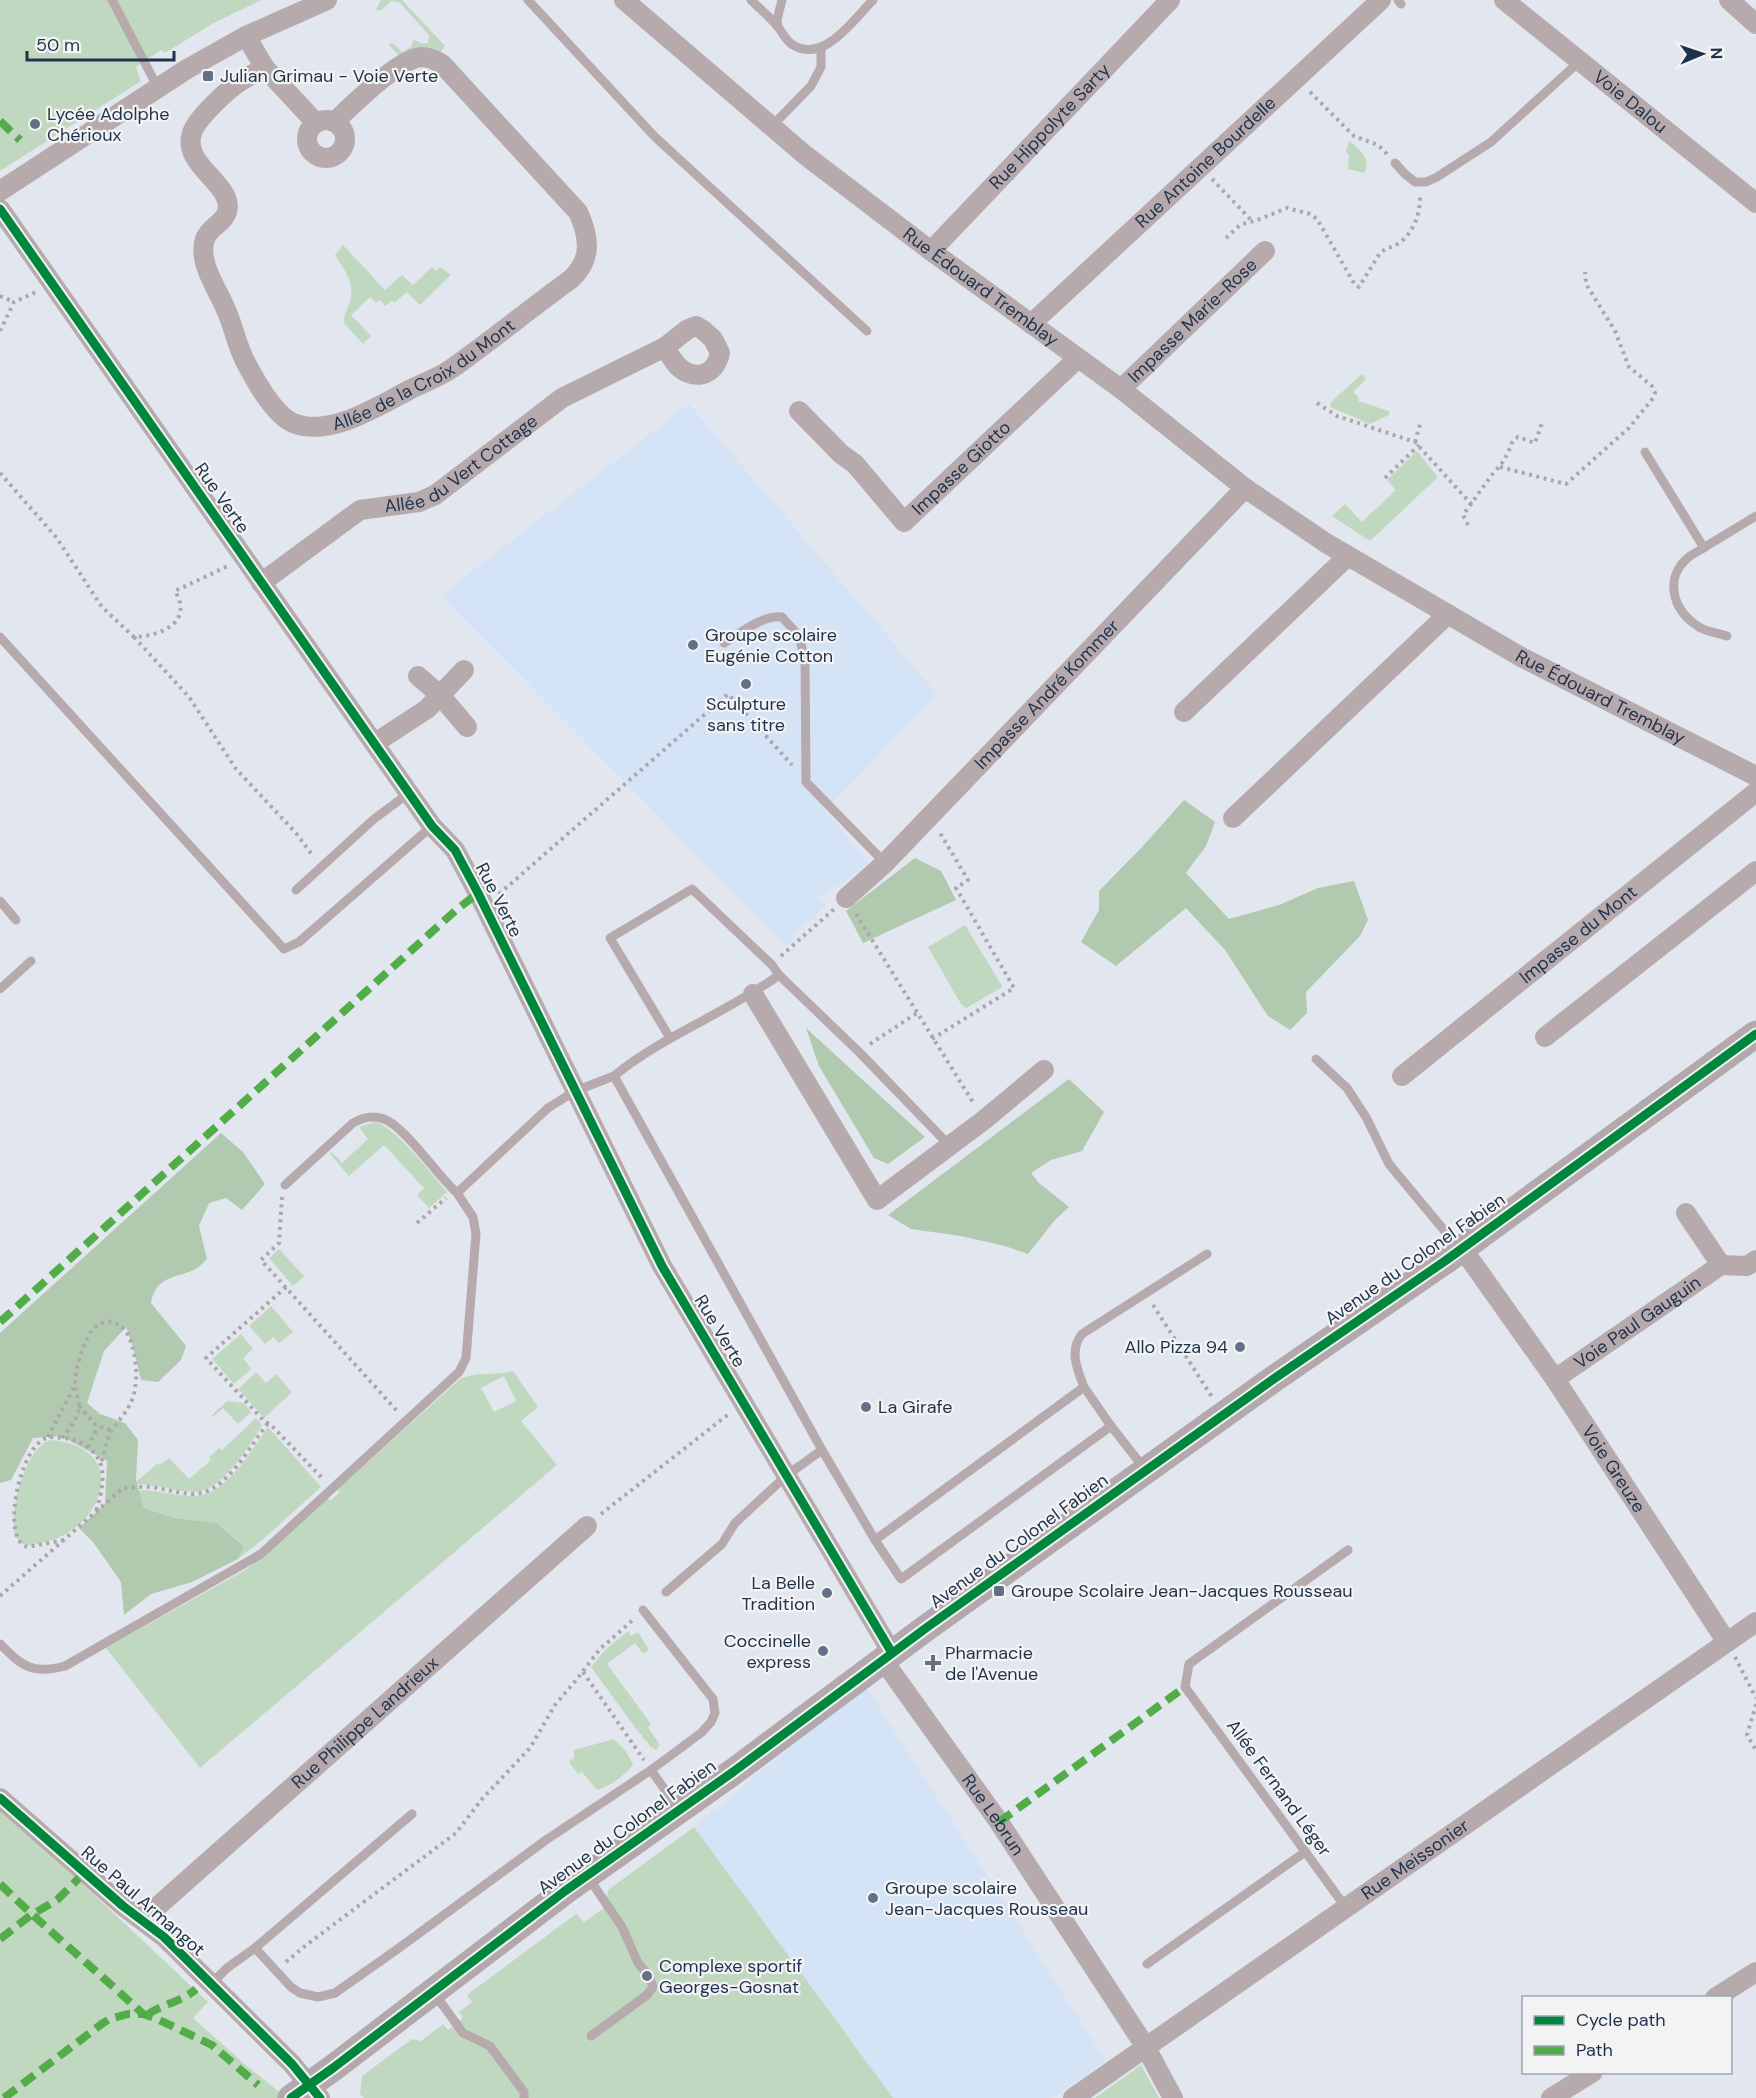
<svg xmlns="http://www.w3.org/2000/svg" width="1756" height="2098" font-family="'DM Sans',sans-serif">
<rect width="100%" height="100%" fill="#e2e7ef"/>
<g fill="#d5e3f7">
<polygon points="689,404 938,695 825,810 869,862 847,880 819,897 826,905 813,919 792,933 795,937 786,946 441,595"/>
<polygon points="865,1685 1106,2061 1052,2098 893,2098 694,1827"/>
</g>
<g fill="#c1d8c0" fill-rule="evenodd">
<polygon points="0,0 261,0 212,24 165,53 161,50 136,67 141,81 0,171"/>
<polygon points="381,0 402,0 445,46 440,53 400,57 389,45 390,43 394,44 402,52 411,47 414,40 423,44 428,43 429,35 399,2 391,1 381,10 375,11"/>
<path d="M1349,141C1359,148 1373,161 1364,173L1348,169L1349,156L1346,151Z"/>
<path d="M343,245L385,290L402,275L413,285L432,267L436,271L440,267L451,275L420,305L407,292L394,303L392,300L385,306L380,300L376,303L370,297L351,315L371,336L363,344L344,323C343,316 347,311 349,304C356,283 346,273 335,255Z"/>
<polygon points="1362,374 1366,379 1353,392 1359,398 1358,401 1389,411 1389,415 1370,424 1330,407 1331,402"/>
<polygon points="1417,451 1438,477 1370,541 1332,516 1345,504 1362,522 1396,490 1387,480"/>
<polygon points="965,925 1002,986 1001,988 966,1008 961,1004 928,947"/>
<path d="M375,1122C397,1128 431,1174 447,1192L429,1208L417,1195L424,1188L384,1145L349,1176L330,1154L332,1152L342,1163L368,1139L359,1127Z"/>
<polygon points="279,1249 304,1276 293,1286 269,1258"/>
<polygon points="271,1306 293,1332 279,1343 273,1337 265,1344 249,1326"/>
<polygon points="241,1334 253,1349 243,1358 251,1369 234,1384 212,1359"/>
<path d="M513,1371L538,1407L521,1421L557,1465L200,1768L106,1648L247,1569L328,1498L330,1501L340,1492L337,1490L460,1379C476,1371 496,1376 513,1371ZM504,1376L516,1401L494,1412L481,1388Z"/>
<polygon points="256,1372 266,1383 276,1374 292,1392 264,1418 238,1389"/>
<polygon points="227,1401 244,1403 251,1412 238,1424 223,1408 213,1417 212,1415"/>
<path d="M256,1418L262,1425C250,1445 221,1493 194,1492C175,1491 157,1485 137,1484V1481L158,1463L160,1465L169,1458L189,1479L211,1460L209,1457L219,1448L222,1450Z"/>
<path d="M268,1427L321,1487L261,1541L238,1559L244,1545L217,1523L175,1518L144,1508L139,1490C158,1490 176,1496 195,1496C226,1495 252,1450 268,1427Z"/>
<path d="M51,1440C131,1447 105,1527 46,1542C39,1543 31,1547 23,1544C0,1536 24,1444 51,1440Z"/>
<polygon points="628,1631 631,1636 638,1632 649,1650 643,1654 635,1643 607,1664 651,1724 648,1727 660,1745 656,1750 649,1746 649,1744 642,1737 642,1734 640,1734 591,1667 606,1649"/>
<path d="M614,1739L625,1750L633,1764C627,1774 609,1787 597,1790L582,1772L578,1774L569,1762L574,1758V1750Z"/>
<polygon points="0,1810 88,1889 208,2002 193,2018 248,2067 287,2098 0,2098"/>
<polygon points="694,1827 893,2098 364,2098 360,2094 362,2076 412,2039 421,2041 443,2024 448,2030 463,2018 459,2012 472,2002 467,1995 576,1914 584,1922 611,1903 607,1897 608,1890"/>
<polygon points="1141,2065 1159,2098 1095,2098"/>
</g>
<g fill="#b0c9af">
<polygon points="1184,800 1215,822 1206,846 1186,873 1229,919 1279,905 1318,888 1354,881 1368,920 1360,936 1306,992 1307,1013 1290,1030 1268,1016 1225,950 1186,908 1116,966 1081,942 1099,910 1099,891 1143,846"/>
<polygon points="915,858 941,871 956,900 863,943 846,911"/>
<polygon points="806,1028 925,1137 888,1164 874,1158 819,1066"/>
<polygon points="1069,1079 1104,1112 1082,1151 1051,1160 1031,1173 1039,1183 1069,1207 1054,1221 1028,1254 1005,1246 961,1236 911,1229 888,1215"/>
<path d="M221,1133L243,1152L265,1184L242,1210L226,1198L209,1203L199,1226L207,1259C202,1264 197,1269 191,1271C170,1279 156,1278 151,1303L186,1346L181,1360L158,1382L141,1380L133,1347L126,1327L104,1351L87,1403L100,1414L125,1423L138,1440L136,1480L144,1508L175,1518L217,1523L244,1546L238,1559L192,1582L151,1594L124,1615L121,1582L93,1542L79,1528L105,1504L107,1461L61,1436L33,1438L11,1480L0,1483V1333Z"/>
</g>
<g fill="none" stroke-linecap="round" stroke-linejoin="round">
<g stroke="#aca6ab" stroke-width="4" stroke-dasharray="3 4.5" stroke-linecap="butt">
<polyline points="1310,92 1354,136 1378,145 1387,154"/>
<polyline points="1212,179 1252,221"/>
<path d="M1226,238L1240,225L1260,219L1287,208L1310,214L1317,219L1355,285L1359,287L1380,253C1387,247 1395,247 1402,241C1415,229 1420,213 1420,196"/>
<polyline points="0,296 14,302"/>
<polyline points="0,331 14,302 36,292"/>
<polyline points="1317,403 1337,416 1415,442 1472,505"/>
<polyline points="1415,442 1421,421"/>
<polyline points="1500,467 1566,484 1629,428 1653,398 1655,393 1652,386 1629,367 1615,331 1586,284 1585,272"/>
<path d="M0,473L56,537L102,607L134,637C160,636 194,623 175,591L228,566"/>
<polyline points="1385,478 1419,445"/>
<path d="M1468,525L1463,515L1494,472C1504,463 1508,453 1513,440L1518,437L1535,443L1543,420"/>
<polyline points="134,637 189,697 236,769 296,833 313,856"/>
<polyline points="499,894 728,694 792,765"/>
<polyline points="856,914 974,1104"/>
<polyline points="781,956 834,909"/>
<polyline points="932,1039 1014,988 956,888 968,880 940,833"/>
<polyline points="870,1044 917,1013"/>
<polyline points="282,1197 279,1243 261,1260 397,1411"/>
<polyline points="417,1223 446,1198"/>
<polyline points="286,1287 206,1358 263,1420 272,1426 323,1479"/>
<polyline points="1153,1305 1212,1397"/>
<polyline points="79,1406 96,1425 112,1431"/>
<polyline points="48,1437 74,1387"/>
<path d="M62,1438C69,1430 79,1417 79,1406C79,1398 74,1391 75,1383C76,1367 81,1350 89,1335C98,1319 118,1316 128,1335C134,1347 137,1366 136,1380C134,1407 124,1412 111,1432C106,1441 104,1453 101,1463"/>
<polyline points="88,1447 98,1426"/>
<polyline points="601,1514 730,1413"/>
<path d="M64,1540L28,1547C0,1542 19,1448 46,1438C51,1436 58,1438 64,1438C74,1439 81,1442 89,1448C110,1465 102,1490 96,1512"/>
<path d="M0,1596L123,1488C132,1488 142,1486 151,1487C165,1489 178,1493 192,1494C226,1495 250,1445 268,1423"/>
<polyline points="1735,1657 1756,1698"/>
<polyline points="583,1672 644,1760"/>
<polyline points="1756,1704 1747,1735 1756,1750"/>
<polyline points="286,1962 305,1946 456,1833 482,1799 530,1748 555,1705 577,1679 600,1649 634,1619"/>
</g>
<g stroke="#b6aaad" stroke-width="9">
<polyline points="112,0 158,88"/>
<polyline points="528,0 655,137 867,331"/>
<path d="M751,0C760,9 770,17 778,27C783,33 786,41 793,45C824,64 854,19 873,0"/>
<polyline points="1398,0 1401,4"/>
<polyline points="778,27 777,20 782,0"/>
<polyline points="772,126 811,86 821,67 821,47"/>
<polyline points="1395,163 1405,174 1415,182 1426,182 1437,177 1491,142 1581,60"/>
<polyline points="1645,452 1704,548"/>
<path d="M1727,636C1718,633 1707,632 1699,627C1672,610 1663,577 1690,556L1756,516"/>
<polyline points="0,637 284,949 299,942 432,826"/>
<path d="M724,643C741,633 762,615 782,617L798,635L805,657L806,782L885,863"/>
<polyline points="296,890 374,819 409,793"/>
<polyline points="0,901 16,920"/>
<polyline points="0,989 31,961"/>
<polyline points="670,1038 610,938 692,889 772,965 779,975 860,1053 949,1145"/>
<polyline points="1316,1059 1347,1088 1366,1117 1389,1164 1448,1235 1461,1247"/>
<path d="M614,1076C664,1035 727,1013 779,975"/>
<path d="M285,1185L353,1123C363,1117 373,1115 384,1119C404,1126 438,1176 457,1193"/>
<polyline points="1111,1426 1144,1468"/>
<polyline points="875,1540 901,1579 1111,1426 1084,1387"/>
<polyline points="666,1592 722,1544 735,1523 787,1475 822,1450"/>
<path d="M0,1644C22,1666 32,1675 65,1666L261,1554L459,1372L466,1358L476,1234L473,1217L457,1193L548,1108L575,1091L614,1076L822,1450L875,1540L1084,1387C1077,1369 1069,1350 1082,1334L1207,1254"/>
<polyline points="651,1770 677,1807"/>
<polyline points="588,1877 622,1927 638,1963 649,1976 653,1987 647,1995 591,2036"/>
<polyline points="1347,1909 1185,1687 1189,1664 1348,1550"/>
<polyline points="255,1948 291,1987 300,1993 318,1997 335,1993 399,1948 546,1840 651,1770 701,1733 711,1722 715,1713 713,1699 643,1610"/>
<polyline points="1147,1964 1305,1852"/>
<polyline points="211,1984 227,1968 255,1948 412,1814"/>
<polyline points="434,1993 463,2033 490,2046 524,2092 524,2098"/>
</g>
<g stroke="#b6aaad" stroke-width="20">
<path id="s1" d="M624,0L805,155L931,251L1121,389L1245,488L1326,543L1523,658L1756,776"/>
<path id="s2" d="M1504,0L1756,203"/>
<polyline points="1729,0 1756,24"/>
<polyline points="246,36 265,68 316,123"/>
<path id="s3" d="M265,68C257,72 248,76 241,81C228,89 196,119 192,133C181,166 235,184 227,212C224,223 209,227 205,239C197,263 219,291 227,312C234,328 237,346 246,363C255,380 274,415 293,423C330,438 378,406 411,389C424,383 439,377 451,369C492,340 531,308 571,279C593,259 589,236 578,212L443,65C436,60 430,57 421,57C398,59 353,105 334,122"/>
<circle cx="326" cy="139" r="19"/>
<polyline points="0,191 187,69 246,36 327,0"/>
<polyline points="0,209 432,826 455,850 478,893 662,1266 892,1653"/>
<path id="s4" d="M931,251L1170,0"/>
<path id="s5" d="M1031,324L1381,0"/>
<path id="s6" d="M1121,389L1265,251"/>
<path id="s7" d="M799,411L841,454L855,464L904,522L1077,359"/>
<path id="s8" d="M261,583L360,510L419,502L435,495L562,398L665,347L688,329L696,326L703,330L713,339L720,353C715,377 692,382 676,364C672,359 668,353 665,347"/>
<polyline points="418,676 440,695 467,727"/>
<polyline points="1184,712 1348,556"/>
<polyline points="375,743 427,709 464,670"/>
<polyline points="1233,818 1448,614"/>
<path id="s9" d="M846,898L885,863L1245,488"/>
<polyline points="753,994 877,1200 984,1120 1044,1070"/>
<polyline points="1545,1037 1756,871"/>
<path id="s10" d="M1402,1076L1756,792"/>
<polyline points="1686,1213 1721,1265"/>
<path id="s11" d="M1462,1248L1555,1379L1726,1641"/>
<path id="s12" d="M1555,1379L1721,1265L1747,1266L1756,1260"/>
<path id="s13" d="M883,1660L999,1822L1145,2046L1173,2098"/>
<polyline points="0,1798 123,1906 164,1937 292,2064 320,2098"/>
<path id="s14" d="M144,1921L158,1906L587,1526"/>
<polyline points="1715,1998 1756,1972"/>
<path id="s15" d="M1073,2098L1756,1622"/>
<polyline points="1551,2098 1593,2072"/>
</g>
<polyline stroke="#b3a8ac" stroke-width="27" points="291,2098 333,2068 565,1891 733,1772 926,1628 1275,1378 1445,1261 1756,1034"/>
<g stroke="#52ac48" stroke-width="8" stroke-dasharray="15 8" stroke-linecap="butt">
<polyline points="0,121 20,140"/>
<polyline points="0,1322 455,911 478,893"/>
<polyline points="999,1822 1185,1687"/>
<path d="M0,1884C46,1929 96,1970 143,2014"/>
<polyline points="0,1939 31,1915 57,1900 79,1878"/>
<path d="M147,2015C162,2004 182,2002 196,1989"/>
<polyline points="4,2098 103,2023 110,2019 128,2014 143,2014 155,2018 212,2045 258,2085"/>
</g>
<g stroke="#f3f3f3" stroke-width="13">
<g id="cycleway">
<polyline points="0,209 432,826 455,850 478,893 662,1266 892,1653"/>
<polyline points="0,1798 123,1906 164,1937 292,2064 320,2098"/>
<polyline points="291,2098 333,2068 565,1891 733,1772 926,1628 1275,1378 1445,1261 1756,1034"/>
</g>
</g>
<use href="#cycleway" stroke="#00873e" stroke-width="9"/>
</g>
<g fill="#637186" stroke="#f3f3f3" stroke-width="2">
<rect x="202" y="70" width="12" height="12" rx="3"/>
<circle cx="35" cy="124" r="6"/>
<circle cx="693" cy="645" r="6"/>
<circle cx="746" cy="684" r="6"/>
<circle cx="1240" cy="1347" r="6"/>
<circle cx="866" cy="1407" r="6"/>
<rect x="993" y="1585" width="12" height="12" rx="3"/>
<circle cx="827" cy="1593" r="6"/>
<circle cx="823" cy="1651" r="6"/>
<path d="M930 1654h6v6h6v6h-6v6h-6v-6h-6v-6h6z"/>
<circle cx="873" cy="1898" r="6"/>
<circle cx="647" cy="1976" r="6"/>
</g>
<g text-anchor="middle" stroke-width="4.5" stroke-linejoin="round" paint-order="stroke">
<g font-size="18" fill="#1f324d" stroke="#f3f3f3" text-anchor="start">
<text x="220" y="82">Julian Grimau - Voie Verte</text>
<text x="47" y="120">Lycée Adolphe<tspan x="47" dy="21">Chérioux</tspan></text>
<text x="705" y="641">Groupe scolaire<tspan x="705" dy="21">Eugénie Cotton</tspan></text>
<text x="746" y="710" text-anchor="middle">Sculpture<tspan x="746" dy="21">sans titre</tspan></text>
<text x="1228" y="1353" text-anchor="end">Allo Pizza 94</text>
<text x="878" y="1413">La Girafe</text>
<text x="815" y="1589" text-anchor="end">La Belle<tspan x="815" dy="21">Tradition</tspan></text>
<text x="1011" y="1597">Groupe Scolaire Jean-Jacques Rousseau</text>
<text x="811" y="1647" text-anchor="end">Coccinelle<tspan x="811" dy="21">express</tspan></text>
<text x="945" y="1659">Pharmacie<tspan x="945" dy="21">de l'Avenue</tspan></text>
<text x="885" y="1894">Groupe scolaire<tspan x="885" dy="21">Jean-Jacques Rousseau</tspan></text>
<text x="659" y="1972">Complexe sportif<tspan x="659" dy="21">Georges-Gosnat</tspan></text>
</g>
<g font-size="18" fill="#1f324d" stroke="#f3f3f3">
<text dy="6" stroke="none"><textPath href="#s2" startOffset="162">Voie Dalou</textPath></text>
<text dy="6" stroke="none"><textPath href="#s4" startOffset="172">Rue Hippolyte Sarty</textPath></text>
<text dy="6" stroke="none"><textPath href="#s5" startOffset="238">Rue Antoine Bourdelle</textPath></text>
<text dy="6" stroke="none"><textPath href="#s1" startOffset="458">Rue Édouard Tremblay</textPath></text>
<text dy="6" stroke="none"><textPath href="#s6" startOffset="99">Impasse Marie-Rose</textPath></text>
<text dy="6" stroke="none"><textPath href="#s3" startOffset="580">Allée de la Croix du Mont</textPath></text>
<text dy="6" stroke="none"><textPath href="#s8" startOffset="237">Allée du Vert Cottage</textPath></text>
<text dy="6" stroke="none"><textPath href="#s7" startOffset="232">Impasse Giotto</textPath></text>
<text transform="translate(222 498) rotate(55)" y="6">Rue Verte</text>
<text dy="6" stroke="none"><textPath href="#s9" startOffset="286">Impasse André Kommer</textPath></text>
<text dy="6" stroke="none"><textPath href="#s1" startOffset="1203">Rue Édouard Tremblay</textPath></text>
<text transform="translate(499 900) rotate(63)" y="6">Rue Verte</text>
<text dy="6" stroke="none"><textPath href="#s10" startOffset="226">Impasse du Mont</textPath></text>
<text transform="translate(1415 1259) rotate(-35)" y="6">Avenue du Colonel Fabien</text>
<text dy="6" stroke="none"><textPath href="#s12" startOffset="100">Voie Paul Gauguin</textPath></text>
<text transform="translate(720 1331) rotate(59)" y="6">Rue Verte</text>
<text dy="6" stroke="none"><textPath href="#s11" startOffset="268">Voie Greuze</textPath></text>
<text transform="translate(1019 1541) rotate(-36)" y="6">Avenue du Colonel Fabien</text>
<text dy="6" stroke="none"><textPath href="#s14" startOffset="297">Rue Philippe Landrieux</textPath></text>
<text transform="translate(1279 1788) rotate(54)" y="6">Allée Fernand Léger</text>
<text dy="6" stroke="none"><textPath href="#s13" startOffset="190">Rue Lebrun</textPath></text>
<text transform="translate(627 1827) rotate(-36)" y="6">Avenue du Colonel Fabien</text>
<text dy="6" stroke="none"><textPath href="#s15" startOffset="417">Rue Meissonier</textPath></text>
<text transform="translate(143 1901) rotate(41)" y="6">Rue Paul Armangot</text>
</g>
</g>
<rect x="1522" y="1996" width="210" height="78" fill="#f3f3f3" stroke="#9ea6b1" stroke-width="1.5"/>
<rect x="1534" y="2016" width="30" height="9" fill="#00873e" stroke="#9ea6b1" stroke-width="1.5"/>
<text x="1576" y="2026" font-size="18" fill="#1f324d">Cycle path</text>
<rect x="1534" y="2046" width="30" height="9" fill="#52ac48" stroke="#9ea6b1" stroke-width="1.5"/>
<text x="1576" y="2056" font-size="18" fill="#1f324d">Path</text>
<g transform="translate(1702 54) rotate(88)" stroke="#f3f3f3" stroke-width="4.5" paint-order="stroke">
<path d="M0-4.5L10 22L0 15L-10 22Z" fill="#1f324d"/>
<text y="-9" font-size="16" font-weight="bold" text-anchor="middle" fill="#1f324d">N</text>
</g>
<path d="M27 51v9h147v-9" fill="none" stroke="#1f324d" stroke-width="3"/>
<text x="36" y="51" font-size="18" fill="#1f324d" stroke="#f3f3f3" stroke-width="4.5" paint-order="stroke">50 m</text>
</svg>
